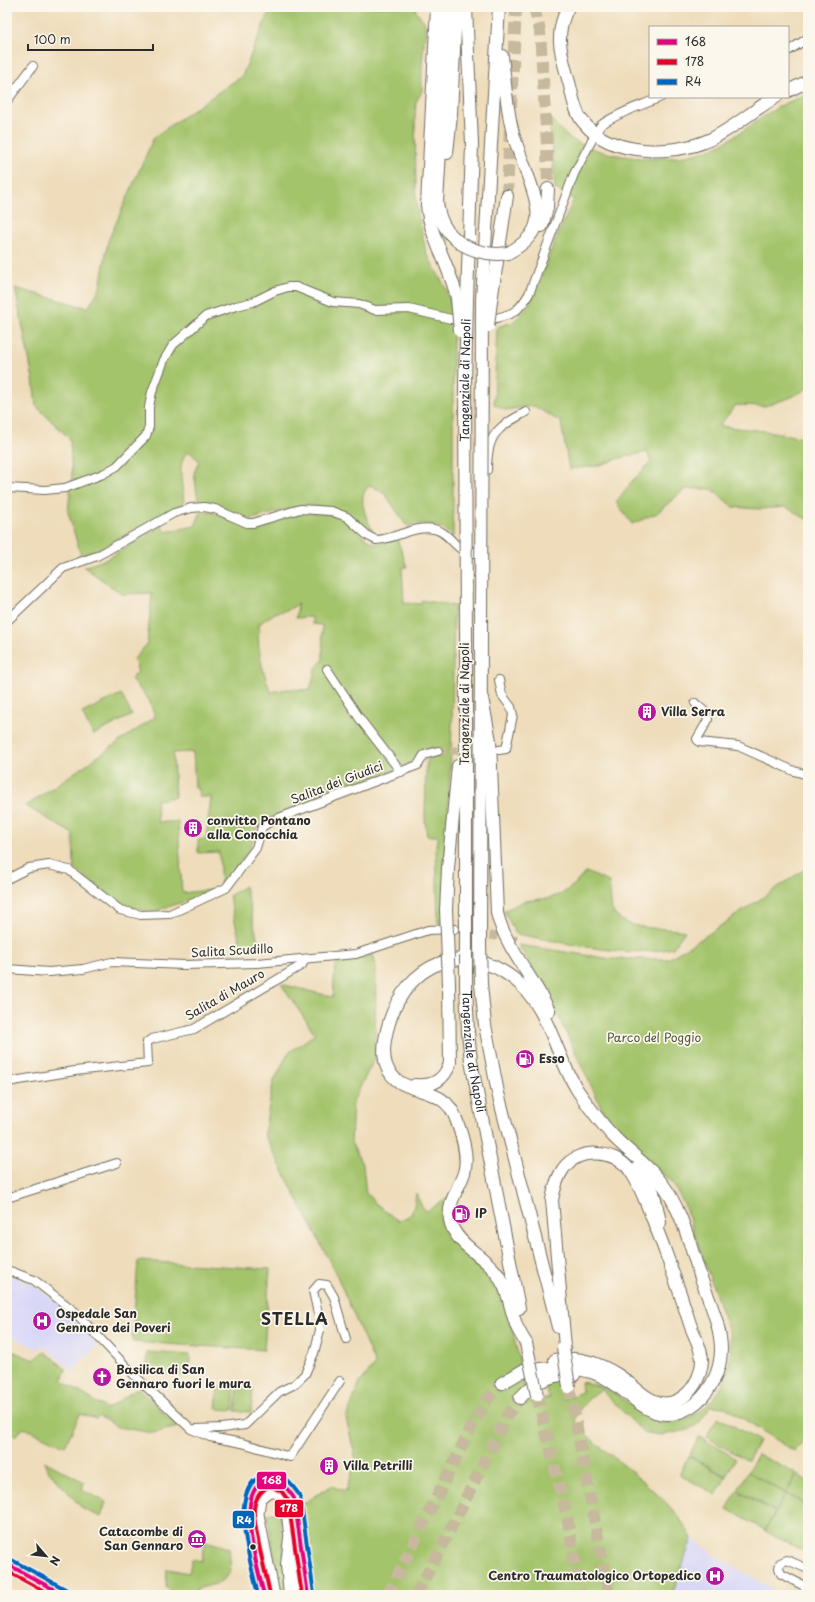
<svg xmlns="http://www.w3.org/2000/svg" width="815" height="1602" font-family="'Playpen Sans',sans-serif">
<rect width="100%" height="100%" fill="#fbf7ec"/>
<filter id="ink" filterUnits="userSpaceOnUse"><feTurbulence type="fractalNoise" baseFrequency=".025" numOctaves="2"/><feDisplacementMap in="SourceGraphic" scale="8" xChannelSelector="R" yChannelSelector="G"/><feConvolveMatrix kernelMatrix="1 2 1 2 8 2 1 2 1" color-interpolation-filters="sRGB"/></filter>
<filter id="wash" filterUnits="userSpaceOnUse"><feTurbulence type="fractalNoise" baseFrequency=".012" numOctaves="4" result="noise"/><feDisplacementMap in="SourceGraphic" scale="16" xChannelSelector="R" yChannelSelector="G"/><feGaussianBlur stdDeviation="0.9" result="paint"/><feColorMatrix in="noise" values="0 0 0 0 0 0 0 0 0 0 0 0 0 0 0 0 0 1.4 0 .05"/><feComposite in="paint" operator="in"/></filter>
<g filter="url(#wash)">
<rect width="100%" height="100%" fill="#eedcba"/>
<g fill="#d8d7f8">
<polygon points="7,1275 31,1283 66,1309 98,1345 73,1371 42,1345 38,1350 7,1334"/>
<polygon points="692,1538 717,1557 784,1595 672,1595"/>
</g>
<g fill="#a4c46c" stroke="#68784c" fill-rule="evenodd">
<path d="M271,7H415L416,12L425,22V36L422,63V91L416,102L415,116L416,198L418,213L426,252L447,291L453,315V537C438,523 428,522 409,526L406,525L386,495L371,485C353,496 369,522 375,536L335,510L305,505L248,520L211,504L201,503L198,500L194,473L199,461L191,453L187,452C176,465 183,487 184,503L109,545L81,556L68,512L72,476L70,439L36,406L33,379L15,288L88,308L100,288L108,241L154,137L242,76Z"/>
<path d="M808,94V388L792,397L765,406L736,405L719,426L773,432L808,439V520L786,507L760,509L733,507L712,489H685L657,513L632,524L616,502L632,481L651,462L647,452L623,457L597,466L569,469L561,422L534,406L505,410L494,404L497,327L513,322L526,309L536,291L552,248L574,199L555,189L549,117C556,124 563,134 571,139C606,160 672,165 710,149C735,139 755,121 777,108C787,102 798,98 808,94Z"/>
<path d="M201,511L214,513L247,525L306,512L328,514L340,517L368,540L376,544L397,539L407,567L402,568L404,603L421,604L422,600L454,606L452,726L443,923H438L436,844L439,836H427L425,821L426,766L428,758L440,756L439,748L424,751L410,765L275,816L258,825L249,851L221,888L219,852L198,853V840L206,839L211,797H199V789L195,788L193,752L173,753L175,797L156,800L158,822H178L182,893L210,890L211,893L152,912L125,906L104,893L74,868L73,834L26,806L155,717L149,700L131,679L138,672L134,659L147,644L152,593L122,594L84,567L107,559L162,525L166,532L195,526ZM298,604L296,618L312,617V624L322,625L323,660L316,668L310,690L287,689L271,692C263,673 255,644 260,623L275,613L288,610Z"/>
<polygon points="121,694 132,715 93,735 82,713"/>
<path d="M808,867V1437L794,1451L725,1407L711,1406L699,1423L688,1430L663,1435L644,1433L601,1390C594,1392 572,1414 576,1422C582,1435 618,1460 630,1470C645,1483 660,1496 673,1510C681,1518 686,1529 692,1538L672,1595H316L312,1582L303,1504L331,1486L346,1491L356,1460L346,1418L359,1384L375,1364L336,1274L264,1134L273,1083L288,1053L315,1034L281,984L333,997L335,965L373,954L376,966L375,1058L353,1101L351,1142L363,1166L366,1193L375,1203L397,1220C415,1217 413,1209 416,1193L422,1207L427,1211L448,1197L445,1211L503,1289L529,1403L549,1398L545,1383L560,1378L563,1399L582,1392L581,1382C602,1385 618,1394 635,1408C640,1412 646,1418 651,1421C659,1425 670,1423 678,1421C707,1414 728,1386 730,1357C731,1350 730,1342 730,1335L684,1204L672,1182L617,1133L604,1113L544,986L518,945L612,959H668L701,939Z"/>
<path d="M586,872L609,882C610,888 611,907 612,910C622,932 665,927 685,931L673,948C625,959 565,942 516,934L504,911L524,901L550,898L563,893L574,885Z"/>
<polygon points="245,886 258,942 241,946 229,896"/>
<polygon points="138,1261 270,1269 264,1350 132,1342"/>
<polygon points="7,1349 34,1360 44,1351 66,1369 62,1381 107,1409 138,1388 178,1427 153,1433 117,1427 99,1416 96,1419 80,1414 65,1446 24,1428 15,1436 7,1429"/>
<polygon points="147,1352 190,1355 189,1376 147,1373"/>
<polygon points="218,1387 235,1388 233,1410 216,1409"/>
<polygon points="238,1387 253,1387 251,1412 235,1411"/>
<polygon points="718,1417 759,1441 748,1461 706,1437"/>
<polygon points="699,1437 736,1458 726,1476 689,1455"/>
<polygon points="758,1454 796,1474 786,1493 748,1472"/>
<polygon points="689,1456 726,1477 716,1495 679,1474"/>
<polygon points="44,1461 84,1482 82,1490 106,1502 101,1517 83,1509 47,1469"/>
<polygon points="748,1472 785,1493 775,1511 738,1490"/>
<polygon points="797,1475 808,1481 808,1505 786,1493"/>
<polygon points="737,1491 775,1512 765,1530 727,1509"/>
<polygon points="786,1494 808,1506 808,1542 803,1551 765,1531"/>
<polygon points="280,1512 288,1595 281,1595 267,1514"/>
<polygon points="206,1541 229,1548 231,1572 220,1583 196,1589 197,1595 177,1595 166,1588 167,1569 189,1573 192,1559 201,1561"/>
</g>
</g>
<g filter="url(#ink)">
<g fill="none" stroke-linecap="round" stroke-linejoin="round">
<g stroke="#c7b99d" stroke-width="8" stroke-dasharray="8 4" stroke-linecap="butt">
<polyline points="438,751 485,750"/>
<polyline points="454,929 517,940"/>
</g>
<g stroke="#c7b99d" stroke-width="12" stroke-dasharray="12 6" stroke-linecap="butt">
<polyline points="534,7 540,31 547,145 548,189"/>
<polyline points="511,107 516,7"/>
<polyline points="507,196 510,125"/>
<polyline points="569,1387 609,1595"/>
<polyline points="537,1395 568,1521 580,1595"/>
<polyline points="388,1595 474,1422 487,1400 502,1383"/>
<polyline points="416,1595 449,1532 508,1414 520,1398"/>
</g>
<g stroke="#6f695d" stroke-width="10">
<g id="minor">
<polyline points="788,51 808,38"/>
<polyline points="7,101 33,66"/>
<path d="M599,128L601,125C619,112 641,106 661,97"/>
<path d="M496,318C515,314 519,310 529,294L574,174L593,138"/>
<path d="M487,470C487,435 496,428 526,412"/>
<polyline points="7,488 45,490 65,488 103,474 117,466 146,436 149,427 149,407 152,392 164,360 173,345 206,316 236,306 253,302 275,291 288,287 296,287 333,302 359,304 375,310 409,309 451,319"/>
<path d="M7,621L63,568L97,556L174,513L191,508L204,507L215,509L247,523H253L300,509L331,511L347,517L368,536L376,540C396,539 413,525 434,529C451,532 456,554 474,553L483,545"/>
<polyline points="327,669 360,719 401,772"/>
<polyline points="499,680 502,695 511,707 513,715 506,749 499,750"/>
<path d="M695,703C700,708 708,712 708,720L697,739L699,742L738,746L794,771L808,775"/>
<polyline points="7,879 29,868 49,865 69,870 120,910 141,915 170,914 226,888 256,848 262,827 271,821 418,765 424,755 438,751"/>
<polyline points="7,969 49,972 83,969 112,962 184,965 257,963 356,954 428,930 454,929"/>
<polyline points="7,1082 75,1071 148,1063 147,1042 152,1039 194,1029 302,965 305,959"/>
<polyline points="7,1198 117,1163"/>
<polyline points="7,1270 34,1280 74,1311 138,1379 191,1429 210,1437 242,1443 290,1457 340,1381"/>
<polyline points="196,1429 222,1428 245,1425 279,1392 295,1384 305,1374 314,1353 320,1330 319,1318 313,1291 319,1284 327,1285 334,1297 346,1339"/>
<polyline points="808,1569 787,1560 780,1563 779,1568 781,1574 808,1588"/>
</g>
</g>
<g stroke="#6f695d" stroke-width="13">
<g id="major">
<polyline points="7,1564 64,1595"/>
<path d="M264,1595L248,1515C248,1481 276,1465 294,1498L308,1595"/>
<polyline points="274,1595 258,1514 260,1498 269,1491 279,1493 286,1502 290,1538 300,1595"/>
</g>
</g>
<g stroke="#6f695d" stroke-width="14">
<g id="highway">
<path d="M437,7L427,205C430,238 450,266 457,298"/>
<path d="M446,7L445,65L437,202C439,221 446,232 460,243"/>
<polyline points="466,7 472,144 467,301"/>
<path d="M568,7C553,37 562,56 570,86C573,98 575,113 584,123C611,156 673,156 709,140C733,129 753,110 776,97"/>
<path d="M502,56C505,80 506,105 512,129C517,154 541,198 537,220C535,236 521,246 508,253"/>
<polyline points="788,91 808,81"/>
<polyline points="447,153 451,114 456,7"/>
<polyline points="542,226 547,208 548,189"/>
<polyline points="482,300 499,7"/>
<polyline points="491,301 507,196"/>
<polyline points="466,637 466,942"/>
<path d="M482,698L490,741L497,913C505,947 534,978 549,1011"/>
<polyline points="446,910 448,868 458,766"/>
<polyline points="480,945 481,636"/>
<polyline points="481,984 485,1025 498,1093 558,1327"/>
<path id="s1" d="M466,986L468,1032L471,1061L519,1308"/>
<path d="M415,1085C433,1087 445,1079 450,1063L449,984"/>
<path d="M639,1166C653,1184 656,1201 660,1223"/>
<path d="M555,1360C577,1356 599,1363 618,1375C636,1386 654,1413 678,1400C692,1393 701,1377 702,1361C702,1348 694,1336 690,1324C678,1286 665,1249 650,1212C644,1198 639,1182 629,1169C613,1150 579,1147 563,1169C557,1178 554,1189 552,1200L565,1347"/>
<path d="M526,1371C551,1367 575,1365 599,1375C631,1388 650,1431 690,1407C709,1396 721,1371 721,1350C721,1325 709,1301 701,1278C690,1246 682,1209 661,1182C648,1165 631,1154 616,1139C602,1125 589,1107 578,1091C555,1055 549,1006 514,979C463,939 407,963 389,1023C385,1036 382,1052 386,1065C398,1099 443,1081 456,1119C462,1135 469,1156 464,1173C459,1188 447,1203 450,1220C454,1243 481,1254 494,1270C509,1287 509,1307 517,1327C519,1332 523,1338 526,1343"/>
<polyline points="502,1383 531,1366"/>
<path d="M520,1398C534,1382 552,1373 574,1375"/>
<polyline points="290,1595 287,1565 290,1538"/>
</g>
</g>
<use href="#minor" stroke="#fff" stroke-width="8"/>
<use href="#major" stroke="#fff" stroke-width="11"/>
<use href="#highway" stroke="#fff" stroke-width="12"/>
<g stroke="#6f695d" stroke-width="14" stroke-linecap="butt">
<g id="highway-bridge">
<path d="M460,243C475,252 490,256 508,253"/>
<polyline points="457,298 460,331"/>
<polyline points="488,326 491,301"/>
<polyline points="481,636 482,300"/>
<path id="s2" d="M466,637L465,383L467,301"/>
<polyline points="446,910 449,984"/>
<polyline points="466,942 466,986"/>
<polyline points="480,945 481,984"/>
<polyline points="526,1343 537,1395"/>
<polyline points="563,1347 569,1387"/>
</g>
</g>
<use href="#highway-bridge" stroke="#fff" stroke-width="12"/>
<g stroke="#fbf7ec" stroke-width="7">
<g id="bus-1">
<polyline points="7,1564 64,1595"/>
<path d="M264,1595C259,1572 232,1488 267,1481C280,1478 288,1489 294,1498L308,1595"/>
</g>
</g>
<g stroke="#fbf7ec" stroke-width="7">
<g id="bus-2">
<polyline points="7,1571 51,1595"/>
<path d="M270,1594C265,1570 256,1538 254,1515C253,1503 259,1489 271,1486L282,1492L288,1500L302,1595"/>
</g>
</g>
<g stroke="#fbf7ec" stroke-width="7">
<g id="bus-3">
<polyline points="10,1559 67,1590"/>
<path d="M258,1595C252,1566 223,1481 269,1474C283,1472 293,1486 300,1496L314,1594"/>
</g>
</g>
<use href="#bus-1" stroke="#e5007d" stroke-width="4"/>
<use href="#bus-2" stroke="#e4002b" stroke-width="4"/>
<use href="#bus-3" stroke="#0065bd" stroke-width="4"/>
</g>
</g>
<defs>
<g id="building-disc" transform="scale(1)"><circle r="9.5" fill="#b5179e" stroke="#fbf7ec"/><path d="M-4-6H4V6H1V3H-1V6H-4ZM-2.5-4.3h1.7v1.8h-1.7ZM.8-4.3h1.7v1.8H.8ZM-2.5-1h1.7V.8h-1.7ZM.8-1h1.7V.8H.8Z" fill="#fff"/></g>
<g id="fuel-disc" transform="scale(1)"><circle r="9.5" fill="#b5179e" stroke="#fbf7ec"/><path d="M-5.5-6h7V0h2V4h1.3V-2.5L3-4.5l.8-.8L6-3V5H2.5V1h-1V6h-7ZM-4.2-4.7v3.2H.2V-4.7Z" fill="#fff"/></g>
<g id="hospital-disc" transform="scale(1)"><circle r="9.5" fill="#b5179e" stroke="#fbf7ec"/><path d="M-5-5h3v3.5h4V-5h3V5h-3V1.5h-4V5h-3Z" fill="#fff"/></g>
<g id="church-disc" transform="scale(1)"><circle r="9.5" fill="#b5179e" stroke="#fbf7ec"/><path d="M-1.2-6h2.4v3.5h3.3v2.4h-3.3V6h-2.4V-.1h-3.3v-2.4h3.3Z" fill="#fff"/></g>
<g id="museum-disc" transform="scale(1)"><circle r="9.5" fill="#b5179e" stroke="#fbf7ec"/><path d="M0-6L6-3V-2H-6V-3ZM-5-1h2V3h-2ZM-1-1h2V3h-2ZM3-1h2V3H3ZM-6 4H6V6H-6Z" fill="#fff"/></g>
</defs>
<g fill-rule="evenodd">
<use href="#building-disc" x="647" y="712"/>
<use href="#building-disc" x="193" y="828"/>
<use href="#fuel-disc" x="525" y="1059"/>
<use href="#fuel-disc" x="461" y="1214"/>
<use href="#hospital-disc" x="42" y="1321"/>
<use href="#church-disc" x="102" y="1377"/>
<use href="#building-disc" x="329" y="1466"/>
<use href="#museum-disc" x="197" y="1539"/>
<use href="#hospital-disc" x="715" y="1576"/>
</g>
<circle fill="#2b2b2b" stroke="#fbf7ec" stroke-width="1.5" cx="253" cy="1547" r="3.5"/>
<g text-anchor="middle" stroke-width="3.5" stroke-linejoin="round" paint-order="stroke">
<g font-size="12" fill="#2b2b2b" stroke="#fbf7ec">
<text dy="4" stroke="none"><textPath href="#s2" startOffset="257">Tangenziale di Napoli</textPath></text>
<text transform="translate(465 704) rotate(-90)" y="4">Tangenziale di Napoli</text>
<text transform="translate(337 783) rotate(-21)" y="4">Salita dei Giudici</text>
<text transform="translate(232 951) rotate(-3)" y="4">Salita Scudillo</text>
<text transform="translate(225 995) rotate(-30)" y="4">Salita di Mauro</text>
<text dy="4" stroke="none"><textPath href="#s1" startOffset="66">Tangenziale di Napoli</textPath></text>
</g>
<g font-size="12" font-weight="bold" fill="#2b2b2b" stroke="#fbf7ec" text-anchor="start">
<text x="661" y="716">Villa Serra</text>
<text x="207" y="825">convitto Pontano<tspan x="207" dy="14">alla Conocchia</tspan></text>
<text x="539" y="1063">Esso</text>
<text x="475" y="1218">IP</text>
<text x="56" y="1318">Ospedale San<tspan x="56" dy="14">Gennaro dei Poveri</tspan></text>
<text x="116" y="1374">Basilica di San<tspan x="116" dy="14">Gennaro fuori le mura</tspan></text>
<text x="343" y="1470">Villa Petrilli</text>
<text x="183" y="1536" text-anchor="end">Catacombe di<tspan x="183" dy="14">San Gennaro</tspan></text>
<text x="701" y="1580" text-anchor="end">Centro Traumatologico Ortopedico</text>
</g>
<g font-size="12" fill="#4f593e" stroke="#fbf7ec">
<text x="654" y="1042">Parco del Poggio</text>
</g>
<g font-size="16" font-weight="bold" letter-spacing="1" fill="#2b2b2b" stroke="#fbf7ec">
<text x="295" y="1325">STELLA</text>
</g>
</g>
<g stroke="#fbf7ec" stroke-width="1.5">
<rect x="256" y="1471" width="31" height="19" rx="4" fill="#e5007d"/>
<rect x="274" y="1499" width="30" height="19" rx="4" fill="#e4002b"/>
<rect x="232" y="1510" width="23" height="19" rx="4" fill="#0065bd"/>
</g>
<g font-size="11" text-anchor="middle" font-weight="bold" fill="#fff">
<text x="272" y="1484">168</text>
<text x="289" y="1512">178</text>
<text x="244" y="1524">R4</text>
</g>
<rect width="815" height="1602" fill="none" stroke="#fbf7ec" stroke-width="24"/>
<rect x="649" y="26" width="140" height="72" fill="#fbf7ec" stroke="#a8a59f"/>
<rect x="657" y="39" width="20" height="6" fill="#e5007d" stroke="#a8a59f"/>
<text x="685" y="46" font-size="12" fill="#2b2b2b">168</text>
<rect x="657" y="59" width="20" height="6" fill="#e4002b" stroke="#a8a59f"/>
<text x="685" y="66" font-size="12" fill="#2b2b2b">178</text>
<rect x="657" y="79" width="20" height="6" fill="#0065bd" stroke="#a8a59f"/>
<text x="685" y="86" font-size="12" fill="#2b2b2b">R4</text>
<g transform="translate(46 1556) rotate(118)" stroke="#fbf7ec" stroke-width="3" paint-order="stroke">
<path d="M0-3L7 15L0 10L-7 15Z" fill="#2b2b2b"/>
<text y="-6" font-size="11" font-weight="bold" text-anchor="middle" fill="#2b2b2b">N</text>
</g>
<path d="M28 44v6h125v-6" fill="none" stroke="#2b2b2b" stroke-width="2"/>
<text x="34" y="44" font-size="12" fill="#2b2b2b" stroke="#fbf7ec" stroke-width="3" paint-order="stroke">100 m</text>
</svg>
